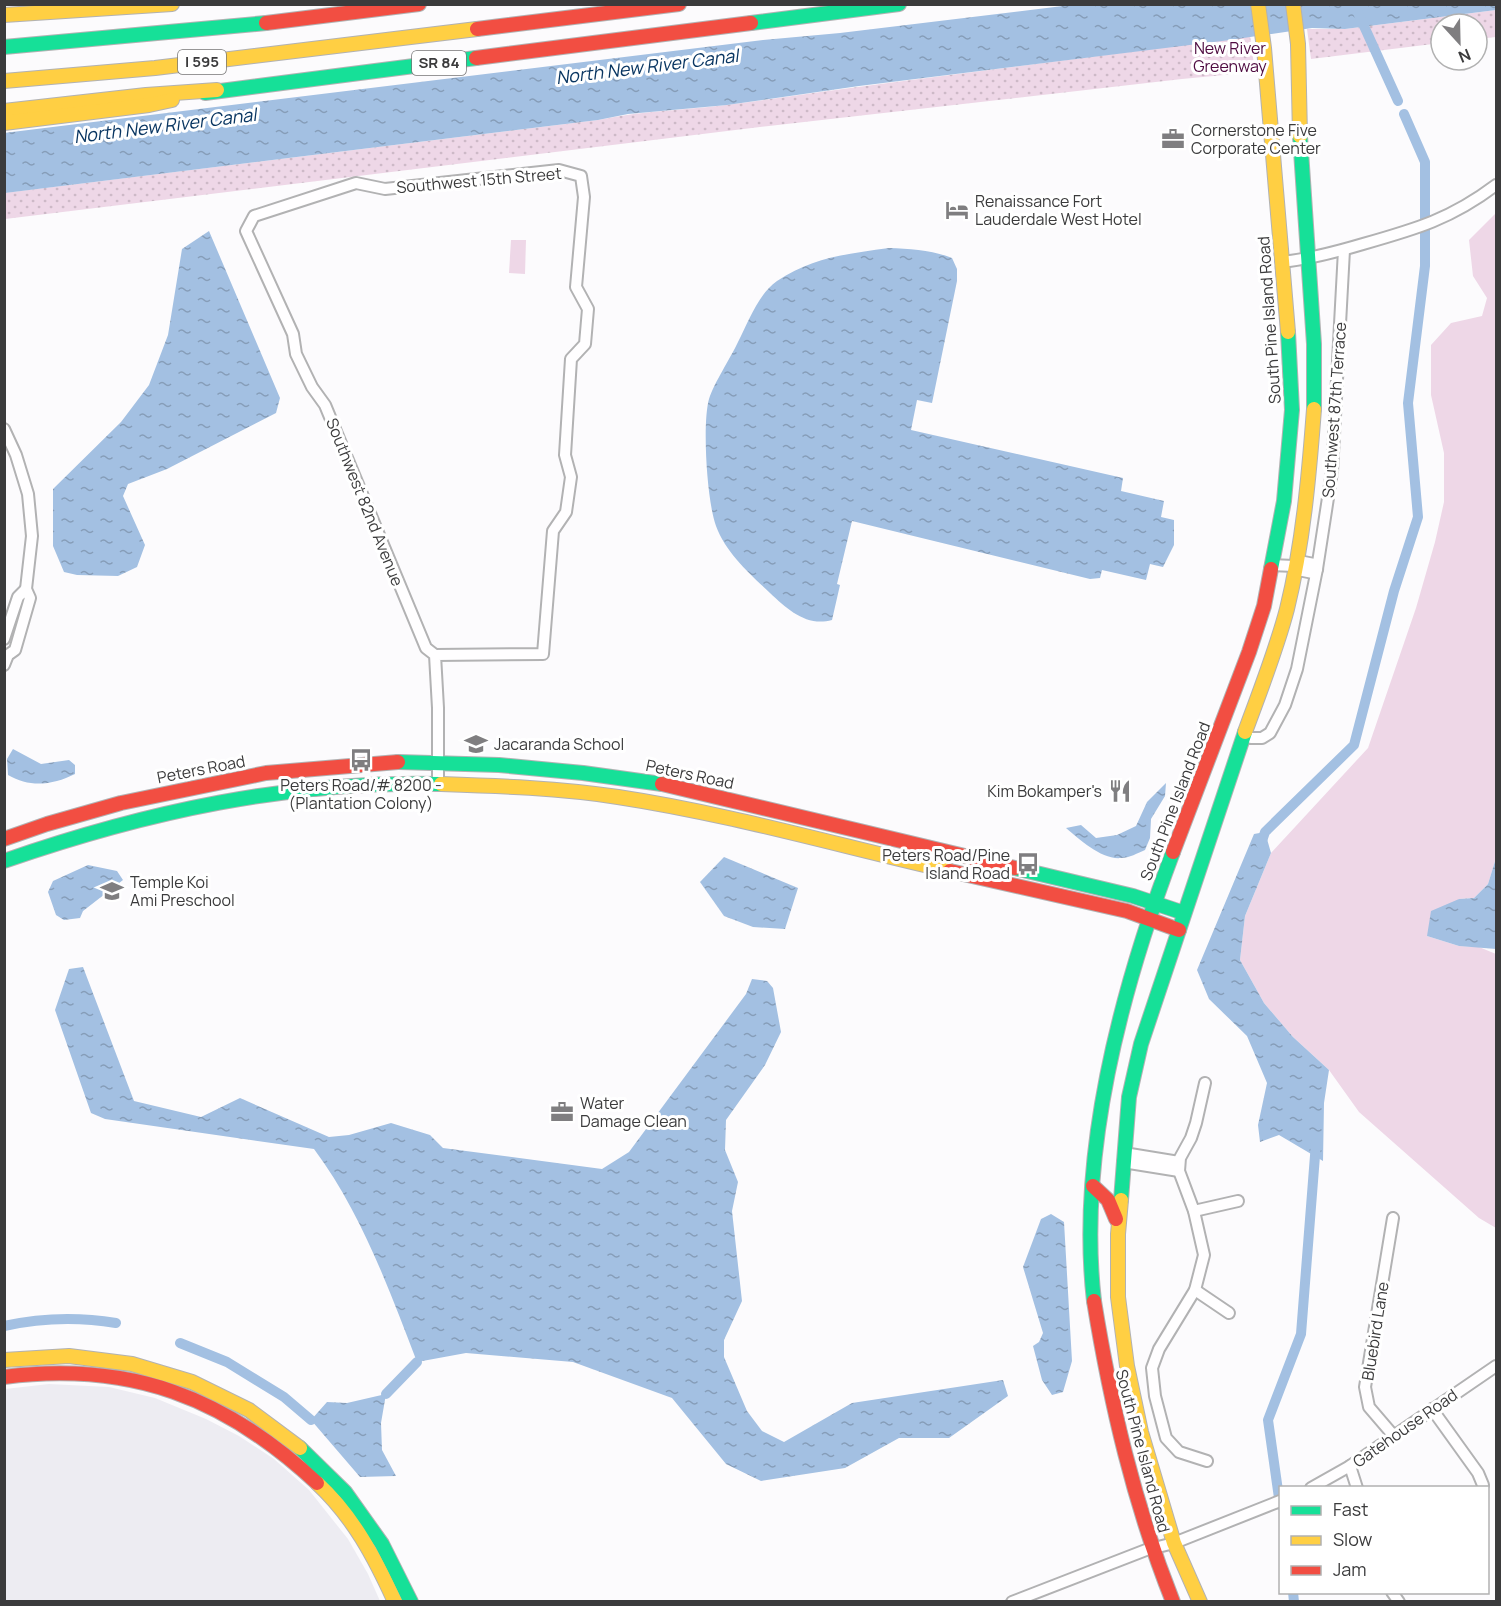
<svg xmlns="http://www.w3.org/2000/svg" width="1501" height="1606" font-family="Manrope,sans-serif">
<defs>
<pattern id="park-dots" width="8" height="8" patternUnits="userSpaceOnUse" patternTransform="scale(1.5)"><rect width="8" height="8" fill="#eed7e7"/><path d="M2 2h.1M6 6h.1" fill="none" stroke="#cdb9c7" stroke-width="1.8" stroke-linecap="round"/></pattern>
<pattern id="water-ripples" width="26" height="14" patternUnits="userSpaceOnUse" patternTransform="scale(1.5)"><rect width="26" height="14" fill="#a3c0e2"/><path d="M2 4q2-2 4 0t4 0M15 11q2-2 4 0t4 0" fill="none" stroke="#869db8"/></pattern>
</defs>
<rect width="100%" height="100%" fill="#fcfbfd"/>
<polygon fill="#edecf2" points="49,1384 109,1387 155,1398 206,1419 239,1436 274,1459 309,1490 348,1539 368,1574 380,1601 5,1601 5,1389"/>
<g fill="#eed7e7">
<polygon points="1496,213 1496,858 1488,884 1474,898 1459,899 1427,936 1459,946 1479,947 1496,954 1496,1228 1479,1218 1359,1112 1329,1070 1293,1037 1264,1003 1240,960 1245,916 1271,853 1368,748 1416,608 1435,542 1444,502 1444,453 1431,395 1431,345 1451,323 1482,316 1487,298 1473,276 1469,240"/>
<polygon points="511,240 526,240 525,274 509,273"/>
</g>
<g fill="url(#park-dots)">
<polygon points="1496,10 1496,37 1477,39 1477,24 1441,24 1441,43 1311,59 1307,29 1345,29"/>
<path d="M1250,36L1255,72L1182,79L769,126L5,219L4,193L598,120C645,110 694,110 742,103C911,79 1081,59 1250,36Z"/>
</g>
<g fill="url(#water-ripples)">
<polygon points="1071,5 1496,5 1496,10 1345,29 1312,28 1230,40 859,86 727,105 628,114 598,120 5,193 4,133 763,40 840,33"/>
<polygon points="209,231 280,398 276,413 167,469 128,484 123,496 145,545 137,567 118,576 77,575 64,572 53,546 53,489 121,422 149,385 168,335 182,249"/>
<path d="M889,248C911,249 932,250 952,258L957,269V281L932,403L917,400L911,430L1123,478L1121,491L1164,501L1161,517L1174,520V545L1163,567L1150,564L1146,580L1102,570L1100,578L1090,579L852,521L837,584L840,585L832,620C807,627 788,610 770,593C750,574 726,553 716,526C707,502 702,424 709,399C714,383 730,359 738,342C748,323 758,294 777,281C813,257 847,254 889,248Z"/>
<path d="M13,749L41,764L69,760L75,765V774C53,785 30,788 8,775L7,759Z"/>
<path d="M1166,783L1165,796L1151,819L1150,838L1145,850C1138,853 1129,858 1121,858C1102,860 1080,840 1066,828L1081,825L1096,838L1117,835L1136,826L1147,802Z"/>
<polygon points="1265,832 1271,853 1245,916 1240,960 1264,1003 1293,1037 1329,1070 1324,1103 1323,1161 1279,1135 1260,1142 1258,1125 1267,1083 1247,1036 1209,999 1197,970 1254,834"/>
<polygon points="724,857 798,888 785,929 753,927 724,916 700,882"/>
<polygon points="1496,858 1496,949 1459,946 1427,936 1431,911 1459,899 1474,898 1488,884"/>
<polygon points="88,865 117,871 123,880 83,911 80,918 64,920 56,915 48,892 53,881"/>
<path d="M83,967L134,1101L201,1117L240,1098L329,1137L349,1135L391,1123L430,1135L443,1148L602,1169L629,1152L746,994L752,979L767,981L773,988L781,1032L765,1065L726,1120L725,1150L738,1182L732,1211L742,1301L724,1340V1357L747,1411L762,1431L784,1442L852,1403L1003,1380L1008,1396L949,1438H899L845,1468L761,1481L726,1464L672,1398L573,1362L466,1353L417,1362C389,1289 361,1212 314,1149L105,1119L91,1113L55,1010L69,969Z"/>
<polygon points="1051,1214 1064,1222 1072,1361 1063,1392 1052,1395 1042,1380 1033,1346 1039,1342 1043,1333 1023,1267 1041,1219"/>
<polygon points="386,1394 381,1423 382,1450 396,1476 360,1477 311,1420 327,1402 347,1403"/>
</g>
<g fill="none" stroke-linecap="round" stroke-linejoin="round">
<g stroke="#a3c0e2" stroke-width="10">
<polyline points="1354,4 1398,101"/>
<polyline points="1261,844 1265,832 1354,745 1394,591 1418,517 1408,403 1425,266 1425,162 1404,114"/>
<path d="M4,1326C40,1318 80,1317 116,1323"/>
<polyline points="180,1343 227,1362 284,1397 311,1420"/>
<polyline points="386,1394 417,1362"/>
<polyline points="1280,1505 1268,1420 1301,1334 1316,1143"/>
<polyline points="1293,1592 1294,1602"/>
</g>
<g stroke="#b2b2b3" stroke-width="14">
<g id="street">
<path d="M1282,262C1310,259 1336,252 1363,244C1416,229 1451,219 1496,185"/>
<polyline points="4,429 16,455 28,494 32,536 26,589 30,598 15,650 8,655 4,665"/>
<polyline points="1271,565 1294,566 1298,570 1313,573 1317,569 1314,564 1299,561 1294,566"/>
<polyline points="4,639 18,597 26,589"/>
<polyline points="435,655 543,654 553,531 566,512 571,477 565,455 571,359 585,344 588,309 576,287 584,197 581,176 559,170 385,189 356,183 254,216 246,231 293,334 296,354 312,387 325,405 426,648 435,655 438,708 438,782"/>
<polyline points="1244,735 1251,738 1262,738 1270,733 1285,705 1297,669 1317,569 1332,472 1344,250"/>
<polyline points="1205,1083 1196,1123 1191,1138 1180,1158 1179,1171 1194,1211 1204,1255 1195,1290 1159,1349 1152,1368 1155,1396 1166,1438 1179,1452 1207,1461"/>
<polyline points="1124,1153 1179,1162"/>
<polyline points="1123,1162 1179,1171"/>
<polyline points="1194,1211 1238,1201"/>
<polyline points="1195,1290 1229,1313"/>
<polyline points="1432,1409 1478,1473 1483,1485"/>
<polyline points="1393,1435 1369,1407 1365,1387 1393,1218"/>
<polyline points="1350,1466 1357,1488"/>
<polyline points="1311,1488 1350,1466 1496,1366"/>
<polyline points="1392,1592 1399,1602"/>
<polyline points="1012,1602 1146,1550 1174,1543 1280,1501"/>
</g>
</g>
<g stroke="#b2b2b3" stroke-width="16">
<g id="fast">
<polyline points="751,23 899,4"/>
<polyline points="4,47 266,23"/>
<polyline points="205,93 476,58"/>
<polyline points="1300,136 1314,344 1314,409"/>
<polyline points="1271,569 1284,501 1292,410 1288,332"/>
<polyline points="398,762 499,765 583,773 662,784"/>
<path d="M4,861C145,812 291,780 441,784"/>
<polyline points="1015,868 1133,896 1184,913"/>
<polyline points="1121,1200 1129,1097 1141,1044 1245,732"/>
<path d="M1094,1301C1077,1153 1121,990 1173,852"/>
<polyline points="300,1448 345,1492 382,1544 411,1602"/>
</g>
</g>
<g stroke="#b2b2b3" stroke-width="16">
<g id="slow">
<polyline points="1258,4 1264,48 1288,332"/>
<polyline points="1293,4 1298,44 1300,136"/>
<polyline points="4,15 172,4"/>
<polyline points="4,81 155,68 477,29"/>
<polyline points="4,111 146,95 217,90"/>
<polyline points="4,123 149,105 172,100"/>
<path d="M1245,732C1260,691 1276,651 1287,609C1303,544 1309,476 1314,409"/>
<path d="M441,784C500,786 559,788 618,797C730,814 840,846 950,871"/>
<polyline points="1121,1200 1118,1234 1118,1297 1127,1366 1141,1432 1174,1543 1200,1602"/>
<polyline points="4,1360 69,1356 132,1364 192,1382 249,1410 300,1448"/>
<path d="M317,1483C353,1516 375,1558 395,1602"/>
</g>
</g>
<g stroke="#b2b2b3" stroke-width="16">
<g id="jam">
<polyline points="266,23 419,4"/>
<polyline points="477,29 679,4"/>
<polyline points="476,58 751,23"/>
<polyline points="662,784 1015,868"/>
<polyline points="4,839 47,824 121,803 266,773 398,762"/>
<polyline points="1173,852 1249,652 1264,606 1271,569"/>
<polyline points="950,871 1127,911 1179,930"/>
<polyline points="1093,1186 1108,1200 1116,1219"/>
<path d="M1094,1301C1111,1405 1134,1504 1173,1602"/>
<path d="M4,1377C130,1361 225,1397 317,1483"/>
</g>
</g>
<use href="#street" stroke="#fffeff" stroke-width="10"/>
<use href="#fast" stroke="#16e098" stroke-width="14"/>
<use href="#slow" stroke="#ffcf43" stroke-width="14"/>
<use href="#jam" stroke="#f24e42" stroke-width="14"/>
</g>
<defs>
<g id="office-bare" transform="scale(1.8)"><path d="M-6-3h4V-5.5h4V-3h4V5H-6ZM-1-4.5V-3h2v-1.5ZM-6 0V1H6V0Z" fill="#7f7e80" stroke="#fff" stroke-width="2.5" paint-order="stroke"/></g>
<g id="hotel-bare" transform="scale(1.8)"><path d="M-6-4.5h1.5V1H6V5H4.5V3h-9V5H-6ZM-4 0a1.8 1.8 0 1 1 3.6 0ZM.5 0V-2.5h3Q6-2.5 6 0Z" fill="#7f7e80" stroke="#fff" stroke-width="2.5" paint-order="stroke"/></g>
<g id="school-bare" transform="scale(1.8)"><path d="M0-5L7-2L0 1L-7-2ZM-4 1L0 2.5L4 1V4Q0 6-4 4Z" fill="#7f7e80" stroke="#fff" stroke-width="2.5" paint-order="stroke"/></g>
<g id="bus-bare" transform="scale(1.8)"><path d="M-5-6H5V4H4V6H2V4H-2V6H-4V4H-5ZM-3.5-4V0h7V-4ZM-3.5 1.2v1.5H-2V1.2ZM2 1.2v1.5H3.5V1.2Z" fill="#7f7e80" stroke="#fff" stroke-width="2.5" paint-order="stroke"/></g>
<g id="restaurant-bare" transform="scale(1.8)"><path d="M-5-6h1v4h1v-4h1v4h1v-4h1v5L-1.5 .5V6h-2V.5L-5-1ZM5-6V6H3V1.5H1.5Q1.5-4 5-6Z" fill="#7f7e80" stroke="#fff" stroke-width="2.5" paint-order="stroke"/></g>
</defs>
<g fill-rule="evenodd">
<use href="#office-bare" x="1173" y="139"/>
<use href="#hotel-bare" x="957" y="210"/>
<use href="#school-bare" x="476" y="744"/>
<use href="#bus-bare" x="361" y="760"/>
<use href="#restaurant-bare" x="1120" y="791"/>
<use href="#bus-bare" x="1028" y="864"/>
<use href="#school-bare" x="112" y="891"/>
<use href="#office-bare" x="562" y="1112"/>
</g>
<g text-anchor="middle" stroke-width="6" stroke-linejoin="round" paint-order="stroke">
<g fill="#fff" stroke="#767676" stroke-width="1.5">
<rect x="178" y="50" width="48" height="24" rx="4.5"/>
<rect x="412" y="51" width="54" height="24" rx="4.5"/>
</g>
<g font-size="15" font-weight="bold" fill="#3b3b3c">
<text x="202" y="67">I 595</text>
<text x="439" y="68">SR 84</text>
</g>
<g font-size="16" fill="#4f0c41" stroke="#fff">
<text x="1230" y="54">New River<tspan x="1230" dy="18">Greenway</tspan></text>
</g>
<g font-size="16" fill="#3b3b3c" stroke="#fff" text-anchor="start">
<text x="1191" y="136">Cornerstone Five<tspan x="1191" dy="18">Corporate Center</tspan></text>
<text x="975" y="207">Renaissance Fort<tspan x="975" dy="18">Lauderdale West Hotel</tspan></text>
<text x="494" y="750">Jacaranda School</text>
<text x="361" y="791" text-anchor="middle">Peters Road/# 8200 -<tspan x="361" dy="18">(Plantation Colony)</tspan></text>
<text x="1102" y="797" text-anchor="end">Kim Bokamper's</text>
<text x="1010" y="861" text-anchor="end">Peters Road/Pine<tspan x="1010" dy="18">Island Road</tspan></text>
<text x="130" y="888">Temple Koi<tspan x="130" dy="18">Ami Preschool</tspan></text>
<text x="580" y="1109">Water<tspan x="580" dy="18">Damage Clean</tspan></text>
</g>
<g font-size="16" fill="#3b3b3c" stroke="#fff">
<text transform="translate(479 180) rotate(-5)" y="6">Southwest 15th Street</text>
<text transform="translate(1269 320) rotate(-94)" y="6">South Pine Island Road</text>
<text transform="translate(1334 410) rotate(-86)" y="6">Southwest 87th Terrace</text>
<text transform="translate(365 502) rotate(68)" y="6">Southwest 82nd Avenue</text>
<text transform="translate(201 769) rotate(-11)" y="6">Peters Road</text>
<text transform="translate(690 774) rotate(12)" y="6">Peters Road</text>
<text transform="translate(1175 801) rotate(-69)" y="6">South Pine Island Road</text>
<text transform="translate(1375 1331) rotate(-81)" y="6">Bluebird Lane</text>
<text transform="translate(1405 1428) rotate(-35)" y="6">Gatehouse Road</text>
<text transform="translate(1143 1451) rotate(75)" y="6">South Pine Island Road</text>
</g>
<g font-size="18" font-style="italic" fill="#083561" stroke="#fff">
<text transform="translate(647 67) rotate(-7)" y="6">North New River Canal</text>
<text transform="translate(165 126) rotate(-7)" y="6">North New River Canal</text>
</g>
</g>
<rect width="1501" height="1606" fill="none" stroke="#3b3b3c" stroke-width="12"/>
<rect x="1279" y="1486" width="210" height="108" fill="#ffffff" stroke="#b1b1b1" stroke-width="1.5"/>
<rect x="1291" y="1506" width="30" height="9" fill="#16e098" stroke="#b1b1b1" stroke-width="1.5"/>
<text x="1333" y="1516" font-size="18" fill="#3b3b3c">Fast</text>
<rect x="1291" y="1536" width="30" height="9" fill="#ffcf43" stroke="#b1b1b1" stroke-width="1.5"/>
<text x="1333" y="1546" font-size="18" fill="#3b3b3c">Slow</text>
<rect x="1291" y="1566" width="30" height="9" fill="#f24e42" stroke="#b1b1b1" stroke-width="1.5"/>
<text x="1333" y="1576" font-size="18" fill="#3b3b3c">Jam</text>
<g transform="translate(1459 42) rotate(158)"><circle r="28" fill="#ffffff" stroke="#b1b1b1" stroke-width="1.5"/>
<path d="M0-4.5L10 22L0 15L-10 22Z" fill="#7f7e80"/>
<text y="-9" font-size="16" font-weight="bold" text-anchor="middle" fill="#3b3b3c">N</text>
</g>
</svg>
